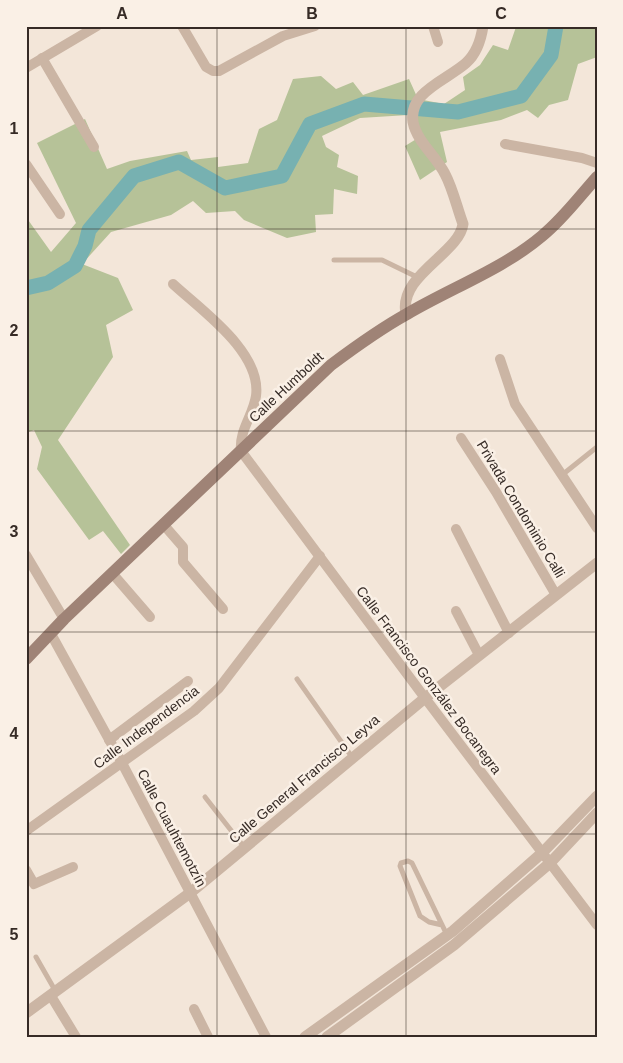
<svg xmlns="http://www.w3.org/2000/svg" width="623" height="1063" font-family="Arial,sans-serif">
<rect width="100%" height="100%" fill="#f3e6d9"/>
<polygon fill="#b6c298" points="514,26 597,26 597,57 578,64 568,100 549,105 538,118 527,110 501,120 440,132 447,162 420,180 405,146 418,138 408,115 360,118 322,136 326,147 339,155 337,167 358,176 357,194 334,189 333,214 315,215 316,232 287,238 244,220 235,211 206,213 193,201 171,215 111,232 82,264 118,278 133,310 106,325 113,357 58,440 130,545 121,554 103,531 89,540 37,469 42,447 34,430 26,433 26,217 51,252 76,223 37,143 85,119 107,169 130,161 187,151 191,160 218,157 218,167 248,163 259,129 277,120 293,79 321,76 336,89 353,82 363,95 409,79 418,99 444,104 465,90 463,77 480,65 493,45 508,50 516,27"/>
<g fill="none" stroke-linecap="round" stroke-linejoin="round">
<polyline stroke="#77b1b1" stroke-width="15" points="26,288 48,283 75,266 85,246 89,230 134,176 179,162 225,188 282,176 310,124 364,104 458,112 521,96 551,55 556,26"/>
<g stroke="#cbb5a4" stroke-width="5">
<polyline points="334,260 382,260 419,278"/>
<polyline points="562,475 597,447"/>
<polyline points="297,679 352,757"/>
<polyline points="205,797 244,847"/>
<polyline points="442,925 429,922 420,916 400,866 401,863 408,861 412,863 447,935"/>
<polyline points="36,957 56,992"/>
</g>
<g stroke="#cbb5a4" stroke-width="10">
<polyline points="182,26 206,67 213,71 219,71 283,36 315,26"/>
<polyline points="433,26 438,42"/>
<polyline points="42,58 94,147"/>
<polyline points="26,68 97,26"/>
<polyline points="505,144 582,158 597,163"/>
<polyline points="26,164 60,214"/>
<path d="M173,284C201,310 262,352 256,396C253,416 239,430 241,451L425,698L597,925"/>
<polyline points="500,359 515,404 597,528"/>
<polyline points="461,438 496,492 556,595"/>
<polyline points="163,524 183,547 183,562 223,609"/>
<polyline points="456,529 509,633"/>
<polyline points="26,555 64,619"/>
<polyline points="112,573 150,617"/>
<polyline points="456,611 479,655"/>
<polyline points="51,634 122,763 266,1037"/>
<polyline points="109,740 188,681"/>
<polyline points="26,831 194,711 219,688 320,556"/>
<polyline points="26,870 34,884 73,867"/>
<polyline points="51,996 76,1037"/>
<polyline points="194,1009 208,1037"/>
</g>
<g stroke="#cbb5a4" stroke-width="11">
<path d="M406,314C398,275 459,254 463,224C457,208 453,189 445,174C436,156 417,142 413,122C408,92 447,80 466,63C476,54 481,40 483,26"/>
<polyline points="26,1013 190,893 425,698 597,563"/>
<polyline points="305,1037 453,931 542,853 597,796"/>
<polyline points="327,1037 454,945 550,863 597,813"/>
</g>
<path stroke="#9f8376" stroke-width="12" d="M26,659L64,619L331,365C355,347 380,329 407,314C451,288 503,269 542,236C563,219 579,197 597,177"/>
</g>
<path fill="none" stroke="#362b26" stroke-width="1" stroke-opacity="0.55" d="M217,26V1037M406,26V1037M26,229H597M26,431H597M26,632H597M26,834H597"/>
<g text-anchor="middle" stroke-width="5" stroke-linejoin="round" paint-order="stroke">
<g font-size="14" fill="#362b26" stroke="#faf0e6">
<text transform="translate(286 387) rotate(-43)" y="5">Calle Humboldt</text>
<text transform="translate(521 509) rotate(59)" y="5">Privada Condominio Calli</text>
<text transform="translate(429 680) rotate(53)" y="5">Calle Francisco González Bocanegra</text>
<text transform="translate(146 727) rotate(-37)" y="5">Calle Independencia</text>
<text transform="translate(304 779) rotate(-40)" y="5">Calle General Francisco Leyva</text>
<text transform="translate(172 828) rotate(62)" y="5">Calle Cuauhtemotzín</text>
</g>
</g>
<rect width="623" height="1063" fill="none" stroke="#faf0e6" stroke-width="55"/>
<rect x="28" y="28" width="568" height="1008" fill="none" stroke="#362b26" stroke-width="2"/>
<g font-size="16" text-anchor="middle" font-weight="bold" fill="#362b26">
<text x="122" y="19">A</text>
<text x="312" y="19">B</text>
<text x="501" y="19">C</text>
<text x="14" y="134">1</text>
<text x="14" y="336">2</text>
<text x="14" y="537">3</text>
<text x="14" y="739">4</text>
<text x="14" y="940">5</text>
</g>
</svg>
